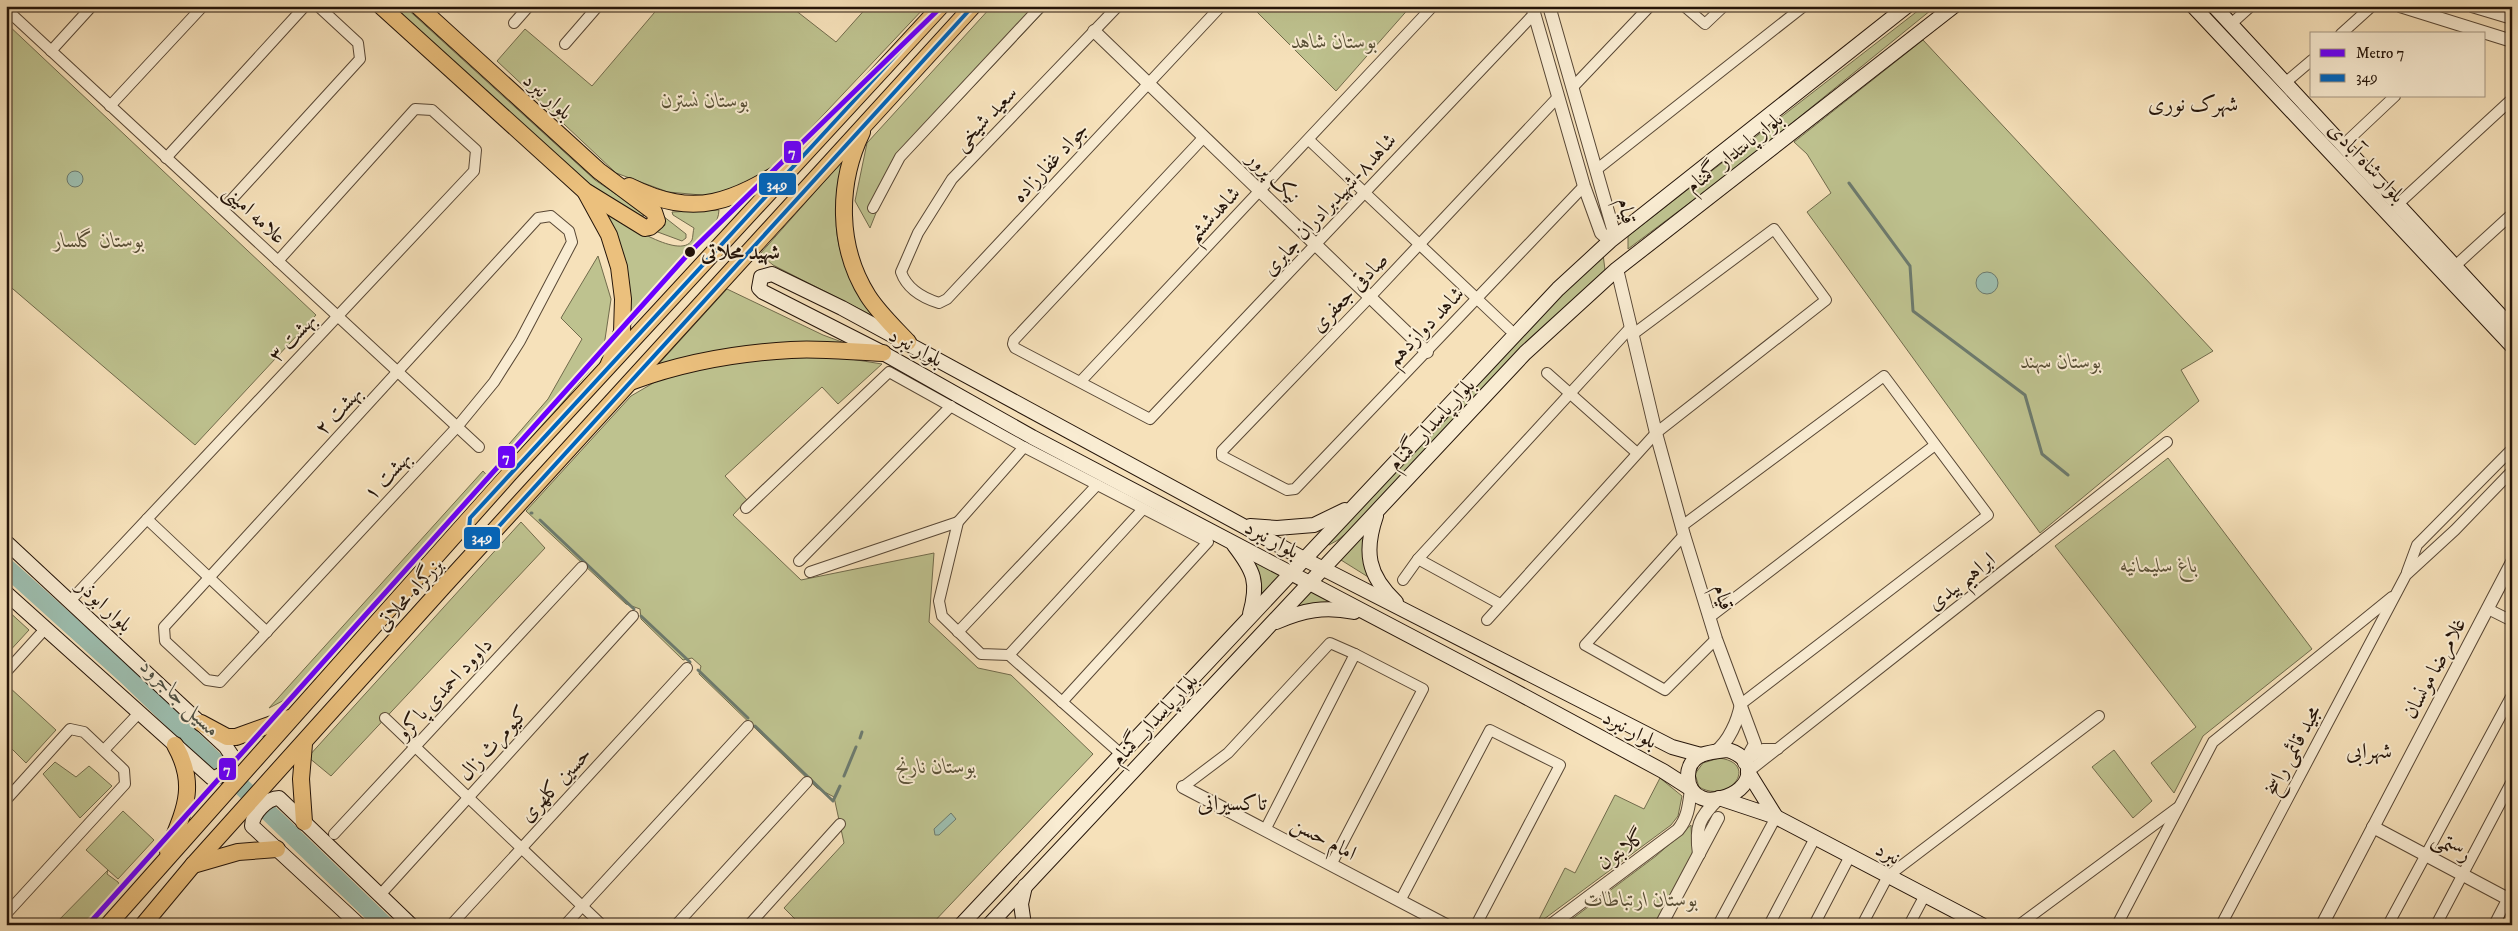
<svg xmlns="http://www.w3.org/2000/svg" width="2518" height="931" font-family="'IM FELL DW Pica',Amiri,serif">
<rect width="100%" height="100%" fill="#f6e1ba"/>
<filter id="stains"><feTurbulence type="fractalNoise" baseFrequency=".004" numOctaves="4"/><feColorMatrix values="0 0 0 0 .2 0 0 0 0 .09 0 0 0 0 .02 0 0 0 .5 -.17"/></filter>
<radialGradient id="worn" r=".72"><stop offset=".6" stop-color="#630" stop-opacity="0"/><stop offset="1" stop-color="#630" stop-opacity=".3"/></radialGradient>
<g fill="#bec28f" stroke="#716b4c">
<polygon points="392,6 404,6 595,180 644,213 644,216 639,216 585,181"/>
<polygon points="660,6 790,6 836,42 868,6 926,6 777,164 757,181 712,196 668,192 616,173 497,61 525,29 592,86"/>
<polygon points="992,6 1049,6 892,173 870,228 855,201 867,143"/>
<polygon points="1251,6 1411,6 1336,91"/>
<polygon points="1924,6 1936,6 1744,162 1628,249 1628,236"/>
<polygon points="6,23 316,315 195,445 6,283"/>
<polygon points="1923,40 2213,351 2181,370 2199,401 2040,533 1807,212 1831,193 1807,154 1794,142"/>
<path d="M846,157C843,175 838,193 837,211C832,252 855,286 877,318L773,265L760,254Z"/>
<path d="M604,210C617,218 680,262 692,240C693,237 693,231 694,228L673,215L672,212L719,210C718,237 684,236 682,265L628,328Z"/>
<polygon points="663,216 686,234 686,238 682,241 655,231"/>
<polygon points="1603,254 1605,270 1516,352 1350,530 1338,540 1329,545 1326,543 1509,346"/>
<polygon points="598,256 611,299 604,346 594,365 514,461 503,451 548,399 582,339 561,318"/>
<path d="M727,289L823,335L858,348C791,349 717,340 655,368Z"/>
<polygon points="838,357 882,364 838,404 822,387 725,476 747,500 733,515 801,580 934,553 929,622 978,668 1011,675 1093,754 931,925 801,925 784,908 844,843 834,797 817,788 699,674 701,666 692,658 683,660 641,619 640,609 626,604 526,511 631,396 667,375 763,358"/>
<polygon points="2168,458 2312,649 2203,736 2174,793 2151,763 2196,727 2055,546"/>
<polygon points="483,471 492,481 296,694 269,708"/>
<polygon points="521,522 545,548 331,776 308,757"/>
<path d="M1365,533C1361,552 1362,564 1373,580L1341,560Z"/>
<polygon points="1247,555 1282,574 1261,594"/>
<polygon points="1310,589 1343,605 1308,604 1291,608"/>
<polygon points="6,609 29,630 6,655"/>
<polygon points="9,687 56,730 26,763 6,743 6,690"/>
<polygon points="2114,750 2152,801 2133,818 2092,767"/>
<path d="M1719,758C1760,763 1730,805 1699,787L1695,774L1703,763Z"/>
<polygon points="55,762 76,777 89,766 112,786 80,818 43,774"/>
<polygon points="1660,778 1682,796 1678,816 1671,825 1536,925 1565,868 1575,873 1615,795 1644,809"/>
<polygon points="123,811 154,840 118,879 108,870 107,874 118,882 120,886 92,925 54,925 108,870 86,850"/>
<polygon points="1691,825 1692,845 1695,853 1657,925 1564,925 1656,856"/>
</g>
<g fill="#9dbeaf" stroke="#6d7a6d">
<circle cx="75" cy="179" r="8"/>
<circle cx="1987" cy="283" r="11"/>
<polygon points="951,813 956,819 939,835 935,835 934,829"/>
</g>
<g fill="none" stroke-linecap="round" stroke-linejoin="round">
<g stroke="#6d7a6d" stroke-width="3">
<polyline points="1849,183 1910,266 1913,311 2025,395 2042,454 2068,475"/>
<polyline points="531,513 532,513"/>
<polyline points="540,520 634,609"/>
<polyline points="641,616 690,662"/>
<polyline points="698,670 748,718"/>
<polyline points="755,726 833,801 840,786"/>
<polyline points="860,738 862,732"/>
<polyline points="844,776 856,747"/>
</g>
<polyline stroke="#9dbeaf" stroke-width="18" points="6,567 127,676 385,925"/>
<g stroke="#584735" stroke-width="12">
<g id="minor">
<path d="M1118,6L952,179L918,233L901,272C907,289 923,298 939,303L947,299L1221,6"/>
<polyline points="1684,6 1705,24 1724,6"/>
<polyline points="6,9 479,447"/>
<polyline points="514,23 529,6"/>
<polyline points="2231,24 2251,6"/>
<polyline points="2341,34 2372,6"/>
<polyline points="565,44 598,6"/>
<polyline points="51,51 92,6"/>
<polyline points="2285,83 2312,60"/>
<polyline points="1572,88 1650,6"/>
<polyline points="1558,97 1370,297 1222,451 1222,456 1287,490 1295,489 1584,186"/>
<polyline points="110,106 203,6"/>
<polyline points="1204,137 1014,340 1013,344 1015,348 1150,419 1534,14"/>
<polyline points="1309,140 1509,329"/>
<polyline points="2343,145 2395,96"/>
<polyline points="166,158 305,6"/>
<polyline points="1596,170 1804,6"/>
<polyline points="2398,204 2512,99"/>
<polyline points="873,208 900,157 1041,6"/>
<polyline points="223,209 360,59 358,43 318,6"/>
<polygon points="551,216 569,231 572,242 520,341 494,382 457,427 220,682 207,680 165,641 164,627 538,218"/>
<polyline points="2455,266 2512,214"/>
<polyline points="1547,373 1637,453"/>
<polyline points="1081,381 1433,6"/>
<polyline points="1024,447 958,522 939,601 942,616 981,654 1009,655 1121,754"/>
<polyline points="746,508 889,372 1024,447 1208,542 1062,702"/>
<polyline points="147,519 267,632"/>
<polyline points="1682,526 1884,376 1988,515 1741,704"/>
<polyline points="1684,535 1585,645 1665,690 1716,639"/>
<polyline points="1418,559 1500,604"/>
<polyline points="799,561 951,406"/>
<polyline points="810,572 958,522"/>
<polyline points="2407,572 2417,545 2512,449"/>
<polyline points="1403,580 1418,559 1631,327"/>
<polyline points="71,600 474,171 476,150 432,110 415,109 278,261"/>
<polyline points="2488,609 2512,621"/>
<polyline points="1710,617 1935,445"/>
<polyline points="1487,620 1656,433 1826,300 1774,229 1632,335"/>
<polyline points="958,632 1097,485"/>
<polyline points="1009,655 1143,509"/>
<polyline points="6,672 45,629"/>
<polyline points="385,718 602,925"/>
<polyline points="104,750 139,713"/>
<polyline points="1746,761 1763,749 1778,749"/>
<polyline points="1748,772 2167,442"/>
<polyline points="1183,787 1228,753 1330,643 1355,654"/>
<polyline points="6,800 70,729 84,732 124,770 125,784 6,914"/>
<polyline points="1265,830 1355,654 1423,689 1331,865"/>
<polyline points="334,834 582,567"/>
<polyline points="380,895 633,616"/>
<polyline points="1400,901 1490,730 1560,765 1476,925"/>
<polyline points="451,925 687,668"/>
<polyline points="565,925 748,726"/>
<polyline points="676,925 807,782"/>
<polyline points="749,925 840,824"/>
<polyline points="1718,925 1776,817"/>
<polyline points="1769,925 1815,838"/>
<polyline points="1814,925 1850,856"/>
<polyline points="1862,925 1888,876 2099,716"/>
<polyline points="1909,925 1925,895"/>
<polyline points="2019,925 2177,808"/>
<polyline points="2117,925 2213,742 2392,597"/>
<polyline points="2221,925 2406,575 2455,530 2512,471"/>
<polyline points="2388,925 2512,695"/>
<polyline points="2436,925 2512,781"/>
<polyline points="2494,925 2512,890"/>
</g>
</g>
<g stroke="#584735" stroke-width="14">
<g id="tertiary">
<polyline points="1532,6 1584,186 1601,233 1610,241 1613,229 1549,6"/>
<polyline points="2400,6 2512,41"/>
<polyline points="2472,6 2512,18"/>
<polyline points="1094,31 1427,352"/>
<polyline points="1617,269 1656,433 1684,535 1716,639 1755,744 1744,763"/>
<path d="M1715,752C1729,742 1738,720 1741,704"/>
<polyline points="1183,787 1446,925"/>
<polyline points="2373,827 2512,901"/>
<path d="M1699,854C1695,826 1699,818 1719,798"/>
<polyline points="994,919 1006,925"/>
<path d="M1551,925L1678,830C1688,818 1689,805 1691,789"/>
<polyline points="1661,925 1718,818"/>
<polyline points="2322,925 2512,562"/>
</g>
</g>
<g stroke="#241409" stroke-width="16">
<g id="secondary">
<polyline points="2193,6 2512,346"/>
<polyline points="2214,6 2512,328"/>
<path d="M1376,516C1364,551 1367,575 1396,602"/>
<polyline points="1250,526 1277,528 1314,525 1345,510"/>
<path d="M6,542L226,747L232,756C230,767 223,777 212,778L6,593"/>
<path d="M1234,545C1254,571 1259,582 1250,614"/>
<path d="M1276,622C1303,610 1325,606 1354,612"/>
<path d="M1728,750C1760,760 1752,791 1721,798C1714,800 1708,801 1702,798C1684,791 1683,763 1701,755C1709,752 1719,751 1728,750Z"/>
<polyline points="1691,789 1663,771 1511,689 1032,437 883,353 763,292 759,288 761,277 772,274 842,308 1304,559 1672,747 1701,755"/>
<polyline points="1719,798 1776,817 1748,772"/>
<polyline points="1776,817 1982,925"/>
<path d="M359,925L252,826C252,814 267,798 279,798L411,925"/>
<polyline points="961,925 1558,289 1610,241 1907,6"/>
<polyline points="989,925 1525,353 1617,269 1954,6"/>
<polyline points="1024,925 1021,904 1025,886"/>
</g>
</g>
<g stroke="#241409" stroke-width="18">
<g id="primary">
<polyline points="381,6 585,191 645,228 650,227 657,221 654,212 599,171 418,6"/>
<path d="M629,186C697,220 732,201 792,165"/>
<polyline points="586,193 609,235 619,267 623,299 622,332 608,366"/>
</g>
</g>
<g stroke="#241409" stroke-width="18">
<g id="trunk">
<path d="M862,132C837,184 837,247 868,296C879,313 894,327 908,342"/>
<path d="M633,381C685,362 735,353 791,350C821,348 852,352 883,353"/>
<polyline points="201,723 227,737 236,737 289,718"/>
<polyline points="304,822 301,779 304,744"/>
<path d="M168,851C184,811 198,786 175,745"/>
<polyline points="193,865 238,852 277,849"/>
<polyline points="108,925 509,474 941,6"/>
<polyline points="143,925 193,865 442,588 973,6"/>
</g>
</g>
<use href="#minor" stroke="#f9ecd2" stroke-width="10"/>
<use href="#tertiary" stroke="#f9ecd2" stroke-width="12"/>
<use href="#secondary" stroke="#f9ecd2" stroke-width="14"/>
<use href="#primary" stroke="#ebc07d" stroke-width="16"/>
<use href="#trunk" stroke="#ebc07d" stroke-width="16"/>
<g stroke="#f9ecd2" stroke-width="8">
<polyline id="bus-1" points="941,6 470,518 469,529 473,536 481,538 491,535 973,6"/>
</g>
<use href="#bus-1" stroke="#0065bd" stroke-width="4"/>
<g stroke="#f9ecd2" stroke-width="9">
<polyline id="metro-1" points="88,925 690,252 942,6"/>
</g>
<use href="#metro-1" stroke="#6a00ff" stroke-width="5"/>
</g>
<circle fill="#241409" stroke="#f9ecd2" stroke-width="2" cx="690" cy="252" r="6"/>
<g text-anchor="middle" stroke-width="4" stroke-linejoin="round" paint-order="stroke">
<g font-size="21" font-style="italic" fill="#5a5138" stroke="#f9ecd2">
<text x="1334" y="48">بوستان شاهد</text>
<text x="705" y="107">بوستان نسترن</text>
<text x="99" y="247">بوستان گلسار</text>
<text x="2061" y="368">بوستان سهند</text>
<text x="2159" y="572">باغ سلیمانیه</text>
<text x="936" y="773">بوستان نارنج</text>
<text x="1641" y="906">بوستان ارتباطات</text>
</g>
<g font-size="21" fill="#241409" stroke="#f9ecd2">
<text transform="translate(548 96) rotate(42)" y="7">بلوار نبرد</text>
<text transform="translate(985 118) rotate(-46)" y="7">سعید شیخی</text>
<text transform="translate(1734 152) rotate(-38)" y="7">بلوار پاسدار گمنام</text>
<text transform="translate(1050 162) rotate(-47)" y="7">جواد غفارزاده</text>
<text transform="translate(2367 162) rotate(47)" y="7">بلوار شاه آبادی</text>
<text transform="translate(1274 177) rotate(44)" y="7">نیک پرور</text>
<text transform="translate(1329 204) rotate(-47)" y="7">شاهد۸-شهیدبرادران جابری</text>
<text transform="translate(1627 211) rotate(79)" y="7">قیام</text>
<text transform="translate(255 214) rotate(43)" y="7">علامه امینی</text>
<text transform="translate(1213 214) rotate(-47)" y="7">شاهدششم</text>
<text transform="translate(1349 292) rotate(-46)" y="7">صادقی جعفری</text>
<text transform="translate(1425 326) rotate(-46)" y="7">شاهد دوازدهم</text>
<text transform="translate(292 337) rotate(-47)" y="7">بهشت ۳</text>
<text transform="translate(916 347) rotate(29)" y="7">بلوار نبرد</text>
<text transform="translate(338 410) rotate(-47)" y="7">بهشت ۲</text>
<text transform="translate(1431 424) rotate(-47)" y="7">بلوار پاسدار گمنام</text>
<text transform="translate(387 475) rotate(-47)" y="7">بهشت ۱</text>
<text transform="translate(1272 539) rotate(28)" y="7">بلوار نبرد</text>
<text transform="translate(1961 581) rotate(-38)" y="7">ابراهیم بیدی</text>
<text transform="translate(409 594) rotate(-48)" y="7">بزرگراه محلاتی</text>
<text transform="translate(1724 597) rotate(73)" y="7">قیام</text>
<text transform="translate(105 605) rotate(43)" y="7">بلوار ابوذر</text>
<text transform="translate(2434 668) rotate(-62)" y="7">غلامرضا مونسان</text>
<text transform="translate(444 688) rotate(-47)" y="7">داوود احمدی پاکرو</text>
<text transform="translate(1154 719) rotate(-47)" y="7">بلوار پاسدار گمنام</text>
<text transform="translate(1630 729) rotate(28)" y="7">بلوار نبرد</text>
<text transform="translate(493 743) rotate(-48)" y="7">کیومرث زال</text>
<text transform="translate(2292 750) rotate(-62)" y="7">مجید قائمی راسخ</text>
<text transform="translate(555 784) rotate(-47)" y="7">حسین کلهری</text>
<text transform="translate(1324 838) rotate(28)" y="7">امام حسن</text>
<text transform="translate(2452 846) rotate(28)" y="7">رستمی</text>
<text transform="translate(1621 849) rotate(-36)" y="7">گلابتون</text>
<text transform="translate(1888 853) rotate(28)" y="7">نبرد</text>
</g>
<g font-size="21" font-weight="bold" fill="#241409" stroke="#f9ecd2" text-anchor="start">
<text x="701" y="259">شهید محلاتی</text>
</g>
<g font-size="22" fill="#241409" stroke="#f9ecd2">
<text x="2193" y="111">شهرک نوری</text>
<text x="2369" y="758">شهرابی</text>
<text x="1232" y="810">تاکسیرانی</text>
</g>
<g font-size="22" font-style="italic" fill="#4e5043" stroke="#f9ecd2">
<text transform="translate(181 697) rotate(44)" y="8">مسیل جاجرود</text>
</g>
</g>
<g stroke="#f9ecd2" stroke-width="2">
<rect x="783" y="140" width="19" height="24" rx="5" fill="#6a00ff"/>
<rect x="758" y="172" width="39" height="24" rx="5" fill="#0065bd"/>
<rect x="497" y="445" width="19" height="24" rx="5" fill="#6a00ff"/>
<rect x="463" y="526" width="38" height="24" rx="5" fill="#0065bd"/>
<rect x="218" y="757" width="19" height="24" rx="5" fill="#6a00ff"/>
</g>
<g font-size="14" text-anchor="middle" font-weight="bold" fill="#fff">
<text x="792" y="157">7</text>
<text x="777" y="189">349</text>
<text x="506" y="462">7</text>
<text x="482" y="542">349</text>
<text x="227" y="774">7</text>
</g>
<rect width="2518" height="931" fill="none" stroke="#f6e1ba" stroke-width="25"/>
<rect x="8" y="8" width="2503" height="916" fill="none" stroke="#241409" stroke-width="2.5"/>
<rect x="12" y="12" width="2493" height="906" fill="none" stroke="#241409"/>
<rect x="2310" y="32" width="175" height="65" fill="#f9ecd2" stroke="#a49682"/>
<rect x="2320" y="49" width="25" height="8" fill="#6a00ff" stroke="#a49682"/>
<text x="2356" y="58" font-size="15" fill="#241409">Metro 7</text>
<rect x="2320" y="74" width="25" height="8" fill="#0065bd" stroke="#a49682"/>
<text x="2356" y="82" font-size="15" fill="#241409">349</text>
<rect width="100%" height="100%" filter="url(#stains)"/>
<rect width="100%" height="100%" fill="url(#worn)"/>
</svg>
